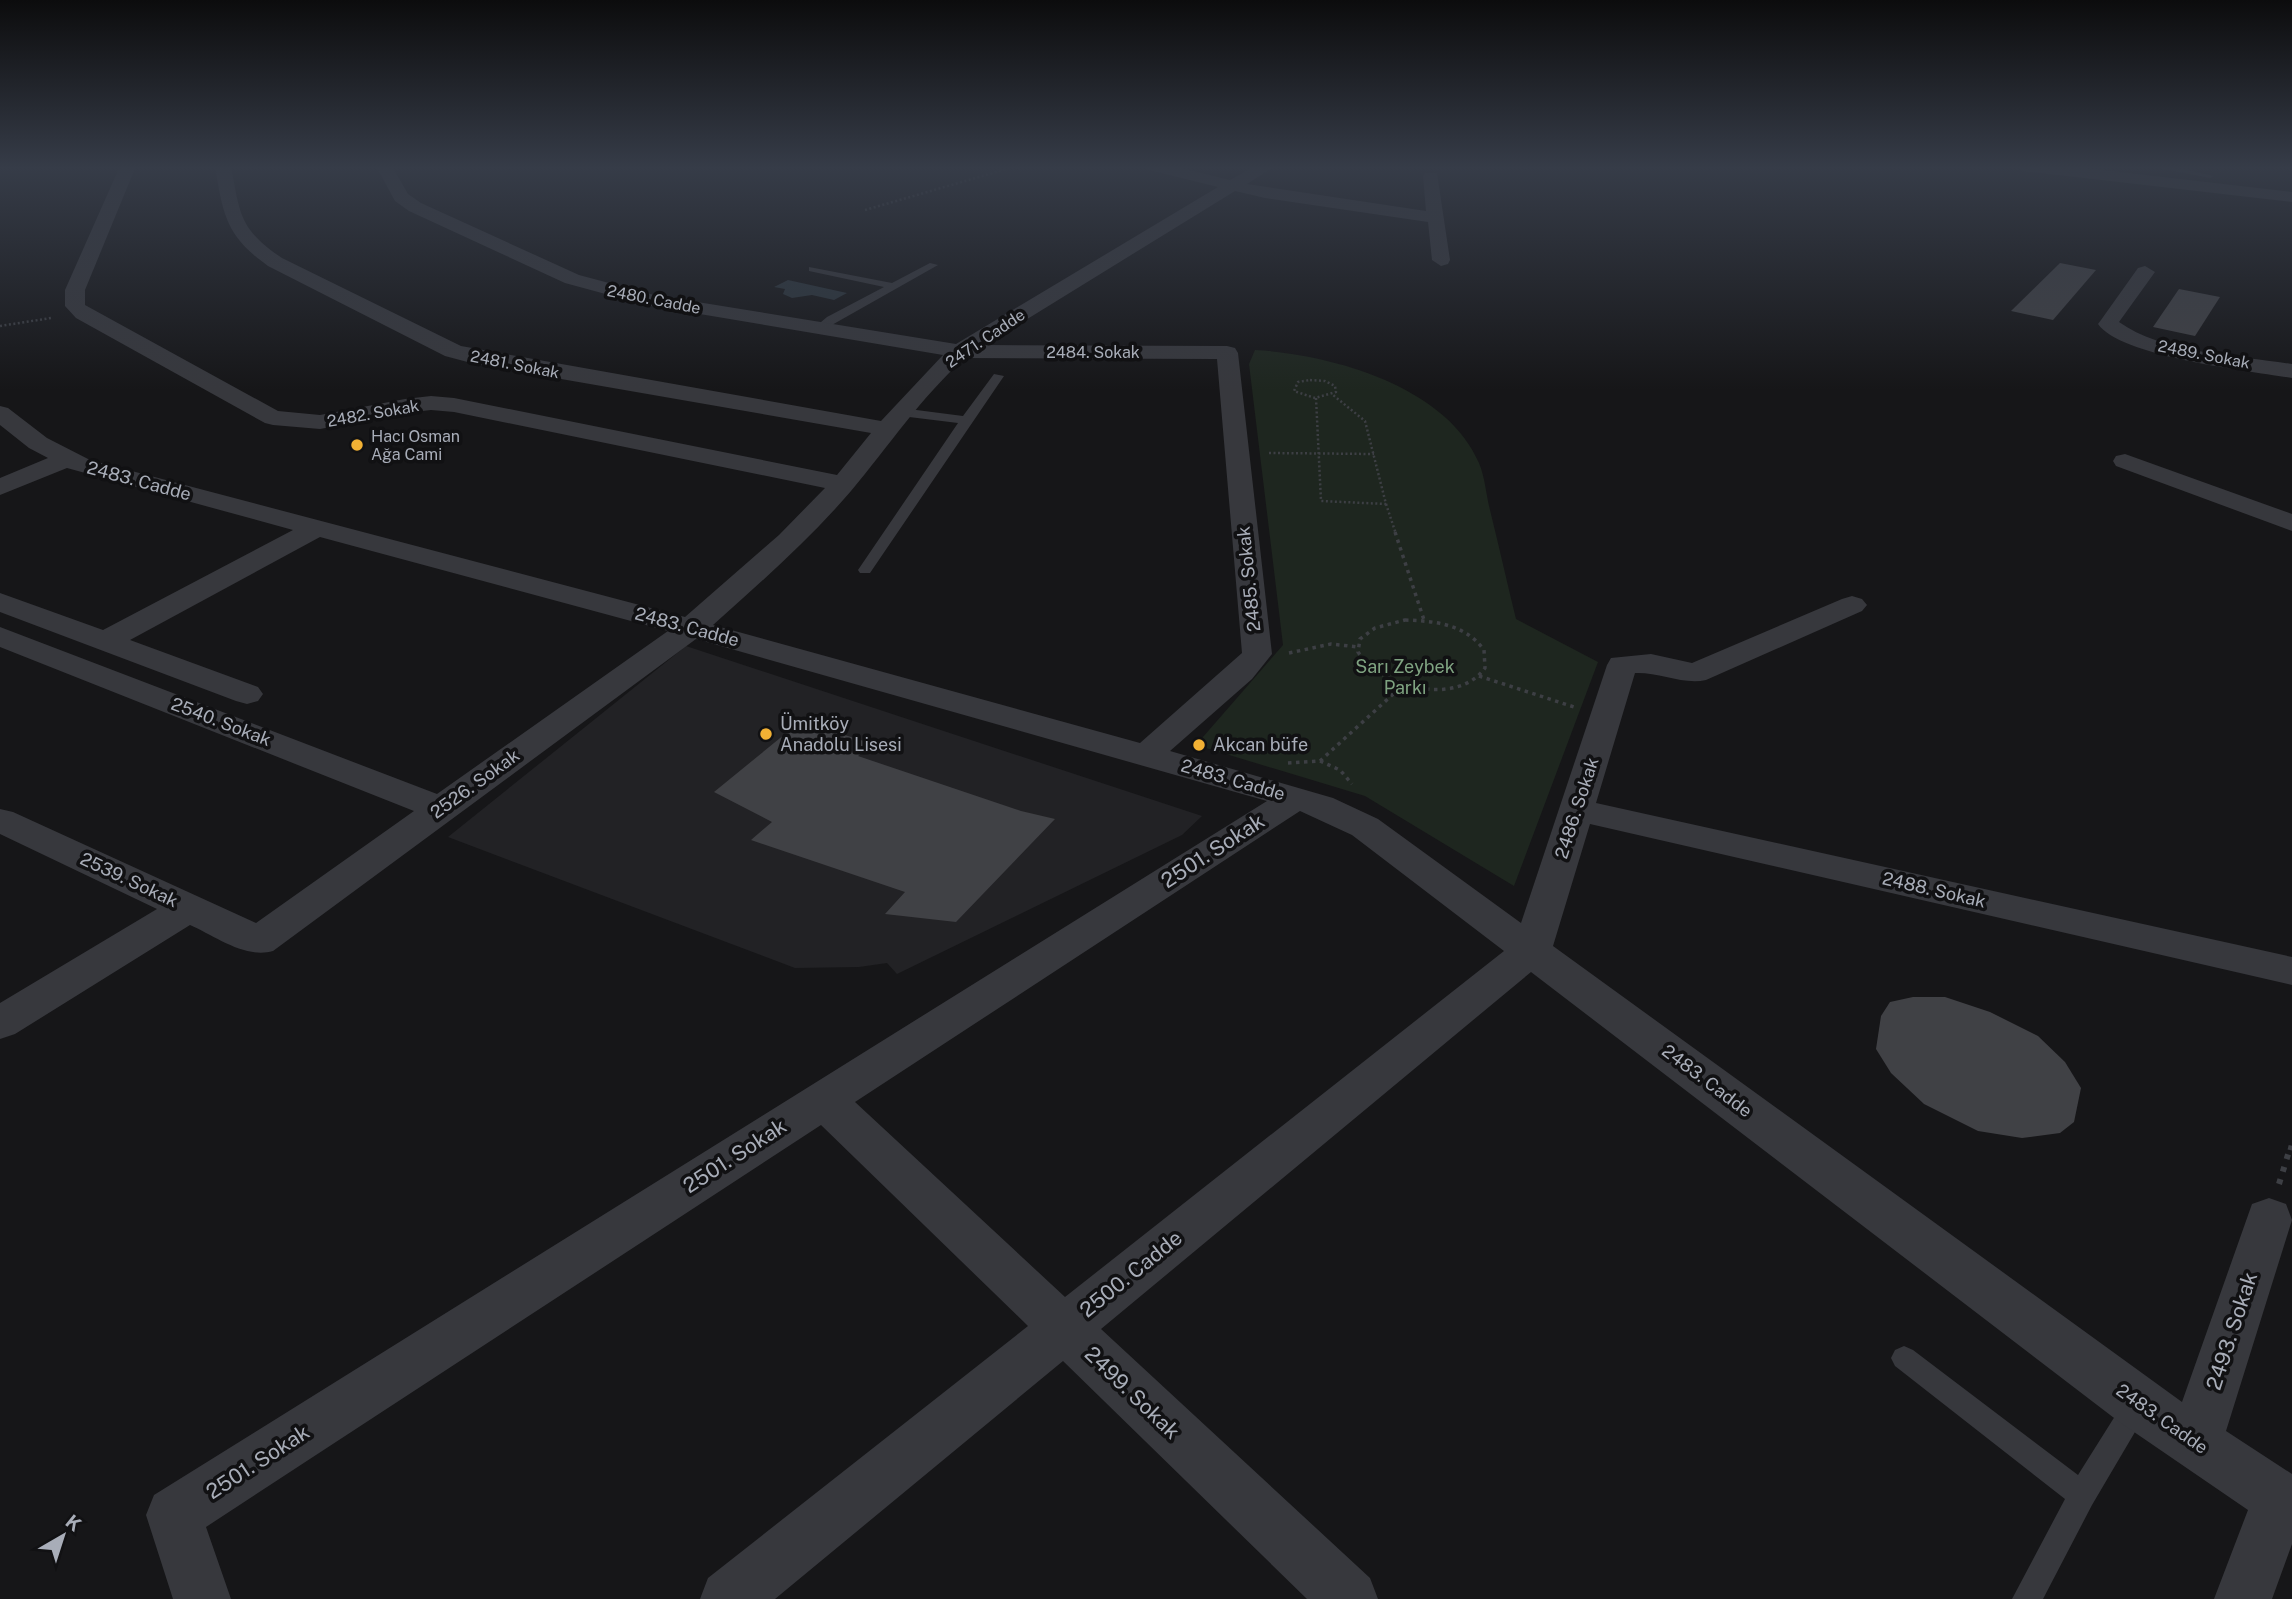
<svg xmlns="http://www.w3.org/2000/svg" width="2292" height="1599" font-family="'Public Sans',sans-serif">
<rect width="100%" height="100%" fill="#161618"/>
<polygon fill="#222225" points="686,646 1202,816 1182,835 897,974 887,963 859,967 795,968 448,837"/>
<path fill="#1e261f" d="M1255,350C1330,354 1447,386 1479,463C1485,477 1486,495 1490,510C1499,546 1507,583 1516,619L1598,662L1514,886L1365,796L1196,745L1283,645L1249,364Z"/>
<polygon fill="#2c353c" points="788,280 847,293 834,300 812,295 792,298 783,294 785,289 774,287"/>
<g fill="#404145">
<polygon points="2060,263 2096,270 2053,320 2011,311"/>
<polygon points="2179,289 2220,297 2195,336 2153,327"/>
<polygon points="801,721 873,744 858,756 1021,811 1055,819 956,922 885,914 905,892 751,840 772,822 714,792"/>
<polygon points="1913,997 1945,997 1990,1012 2038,1036 2065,1062 2081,1088 2074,1122 2060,1133 2022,1138 1978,1131 1924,1104 1891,1073 1876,1049 1881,1016 1890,1002"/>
</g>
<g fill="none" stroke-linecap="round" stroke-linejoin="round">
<g stroke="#3d3f44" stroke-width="2.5" stroke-dasharray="2 2.5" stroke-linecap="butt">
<polyline points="865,210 1017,166"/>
<polyline points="0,326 51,318"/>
<polygon points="1310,380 1325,381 1335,386 1336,392 1315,398 1294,391 1298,382"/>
<polyline points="1316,398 1321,501 1386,504 1365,421 1333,395"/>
<polyline points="1269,453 1374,454"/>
<polyline points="1386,504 1396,534"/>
</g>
<g stroke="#3d3f44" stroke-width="3.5" stroke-dasharray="3.5 4.5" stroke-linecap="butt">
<polyline points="1395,532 1424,620"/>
<path d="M1405,620C1435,621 1465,624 1484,650L1485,668C1457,707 1381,688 1358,652L1360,639L1375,628Z"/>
<polyline points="1289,653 1331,644 1358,647"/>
<polyline points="1479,676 1574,707"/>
<polyline points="1320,761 1340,770 1352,784"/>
<polyline points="1288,763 1320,761 1402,686"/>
</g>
<polyline stroke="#3d3f44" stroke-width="5" stroke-dasharray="4.5 6" stroke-linecap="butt" points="2290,1150 2292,1142"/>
<polyline stroke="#3d3f44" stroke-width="6" stroke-dasharray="5 8" stroke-linecap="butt" points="2279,1184 2290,1148"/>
<g fill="#37383d" fill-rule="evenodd">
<polygon points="2149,166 2169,166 2214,176 2210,178"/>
<polygon points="930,263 938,265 823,330 814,328 827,317 884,287 809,271 809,267 892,283"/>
<polygon points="994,374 1004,376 870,573 860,573 858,570 958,423 901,416 895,412 901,408 963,416"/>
<polygon points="1904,1346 1913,1350 2078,1475 2127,1397 2136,1393 2145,1397 2149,1406 2145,1415 2092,1505 2043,1599 2012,1599 2065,1499 1895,1366 1891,1358 1895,1350"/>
</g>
<g fill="#37383d" fill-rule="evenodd">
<path d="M120,166H136L85,290V305L278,411L320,415L405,399L431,396L454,398L837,475L871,433L475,364L445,356L268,266C226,236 223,215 215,166H231C240,214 239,229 282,258L461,346L881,421L943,355L646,305L565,283L409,211L395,201L376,166H392L408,194L421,203L579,275L654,295L956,344L1218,187L1145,169L1143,166H1173L1230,180L1255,166H1275L1247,184L1426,211L1423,176L1425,173H1437L1450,260L1448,264L1441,266L1432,260L1428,222L1265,198L1235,191L985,345L1227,346L1235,348L1238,353L1272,654L1252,679L1170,751L1333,798L1378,819L1521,923L1607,665L1611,658L1651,654L1692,663L1842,599L1852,596L1862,599L1867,605L1862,611L1706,680C1683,685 1659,672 1635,673L1596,803L2292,957V985L1590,824L1553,946L2182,1402L2252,1204L2269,1198L2286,1204L2292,1220L2226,1431L2292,1474V1544L2272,1599H2214L2248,1510L2118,1421L1531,972L1101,1329L1370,1578L1378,1599H1307L1063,1361L775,1599H700L708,1578L1028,1326L821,1125L206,1527L231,1599H173L146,1515L154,1495L1267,801L696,639L273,951C245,959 215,936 190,925L15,1034L0,1039V1003L157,909L0,834V809L13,812L256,923L414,811L0,647V627L437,794L668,631L320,537L130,640L258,687L263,694L258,701L247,704L236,701L0,612V593L103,630L293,530L67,468L0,495V478L48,458L29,448L0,425V406L8,408L47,438L90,460L685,617L779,535L825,488L454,412L431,410L405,413L320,429L273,425L265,423L76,318L65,306V290ZM965,358L1217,359L1242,653L1140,743L713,625C761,582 809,540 851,491C889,446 921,397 965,358ZM1300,811L1352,835L1504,951L1065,1297L855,1102Z"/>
<polygon points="2015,166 2068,166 2292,192 2292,202 2023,171"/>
<path d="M2145,266L2155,272L2119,322C2162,353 2241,356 2292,364V378C2250,371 2121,357 2098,324L2101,320L2138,268Z"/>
<polygon points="2125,454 2292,514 2292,531 2116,466 2113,461 2116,456"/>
</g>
</g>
<linearGradient id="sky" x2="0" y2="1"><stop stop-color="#0c0c0d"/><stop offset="0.43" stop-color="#363c48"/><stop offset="1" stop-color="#363c48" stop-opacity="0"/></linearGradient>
<rect width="2292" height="390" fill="url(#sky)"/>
<g fill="#f2b134" stroke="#111113" stroke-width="2.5">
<circle cx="357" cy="445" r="7"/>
<circle cx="766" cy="734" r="7"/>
<circle cx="1199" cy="745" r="7"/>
</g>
<g text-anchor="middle" stroke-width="7" stroke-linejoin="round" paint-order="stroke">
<g font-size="16" fill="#a8adb8" stroke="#111113">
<text transform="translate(654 299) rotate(11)" y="6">2480. Cadde</text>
<text transform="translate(985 338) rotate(-34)" y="6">2471. Cadde</text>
<text x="1093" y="358">2484. Sokak</text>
<text transform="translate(2204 354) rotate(11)" y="6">2489. Sokak</text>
<text transform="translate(515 364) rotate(11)" y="6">2481. Sokak</text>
<text transform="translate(373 413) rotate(-10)" y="6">2482. Sokak</text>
</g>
<g font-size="16" fill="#a8adb8" stroke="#111113" text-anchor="start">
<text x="371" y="442">Hacı Osman<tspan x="371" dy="18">Ağa Cami</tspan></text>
</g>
<g font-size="18" fill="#a8adb8" stroke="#111113">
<text transform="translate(139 481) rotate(15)" y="6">2483. Cadde</text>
<text transform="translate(1249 579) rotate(-96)" y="6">2485. Sokak</text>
<text transform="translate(687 627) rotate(15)" y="6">2483. Cadde</text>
<text transform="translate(221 722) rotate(21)" y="6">2540. Sokak</text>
<text transform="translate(1233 780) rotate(16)" y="6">2483. Cadde</text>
<text transform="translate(475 784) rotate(-36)" y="6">2526. Sokak</text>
<text transform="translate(1577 808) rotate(-72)" y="6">2486. Sokak</text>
<text transform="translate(129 880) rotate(25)" y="6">2539. Sokak</text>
<text transform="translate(1934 890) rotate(13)" y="6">2488. Sokak</text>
<text transform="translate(1707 1081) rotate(37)" y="6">2483. Cadde</text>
<text transform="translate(2162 1419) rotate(35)" y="6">2483. Cadde</text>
</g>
<g font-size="18" fill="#7fa381" stroke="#111113">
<text x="1405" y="673">Sarı Zeybek<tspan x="1405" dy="21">Parkı</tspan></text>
</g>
<g font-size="18" fill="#a8adb8" stroke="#111113" text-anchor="start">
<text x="780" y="730">Ümitköy<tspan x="780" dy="21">Anadolu Lisesi</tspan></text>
<text x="1213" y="751">Akcan büfe</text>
</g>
<g font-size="21" fill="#a8adb8" stroke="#111113">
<text transform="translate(1213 851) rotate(-33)" y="7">2501. Sokak</text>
<text transform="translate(735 1156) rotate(-33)" y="7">2501. Sokak</text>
<text transform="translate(1131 1274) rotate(-39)" y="7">2500. Cadde</text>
<text transform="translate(2232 1331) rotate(-72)" y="7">2493. Sokak</text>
<text transform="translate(1132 1393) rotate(44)" y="7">2499. Sokak</text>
<text transform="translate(258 1462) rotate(-33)" y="7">2501. Sokak</text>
</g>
</g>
<g transform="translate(63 1536) rotate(39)" stroke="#111113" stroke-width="5" paint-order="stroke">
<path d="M0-5L12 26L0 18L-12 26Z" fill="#a8adb8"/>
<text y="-10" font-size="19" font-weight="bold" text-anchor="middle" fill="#a8adb8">K</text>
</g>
</svg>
